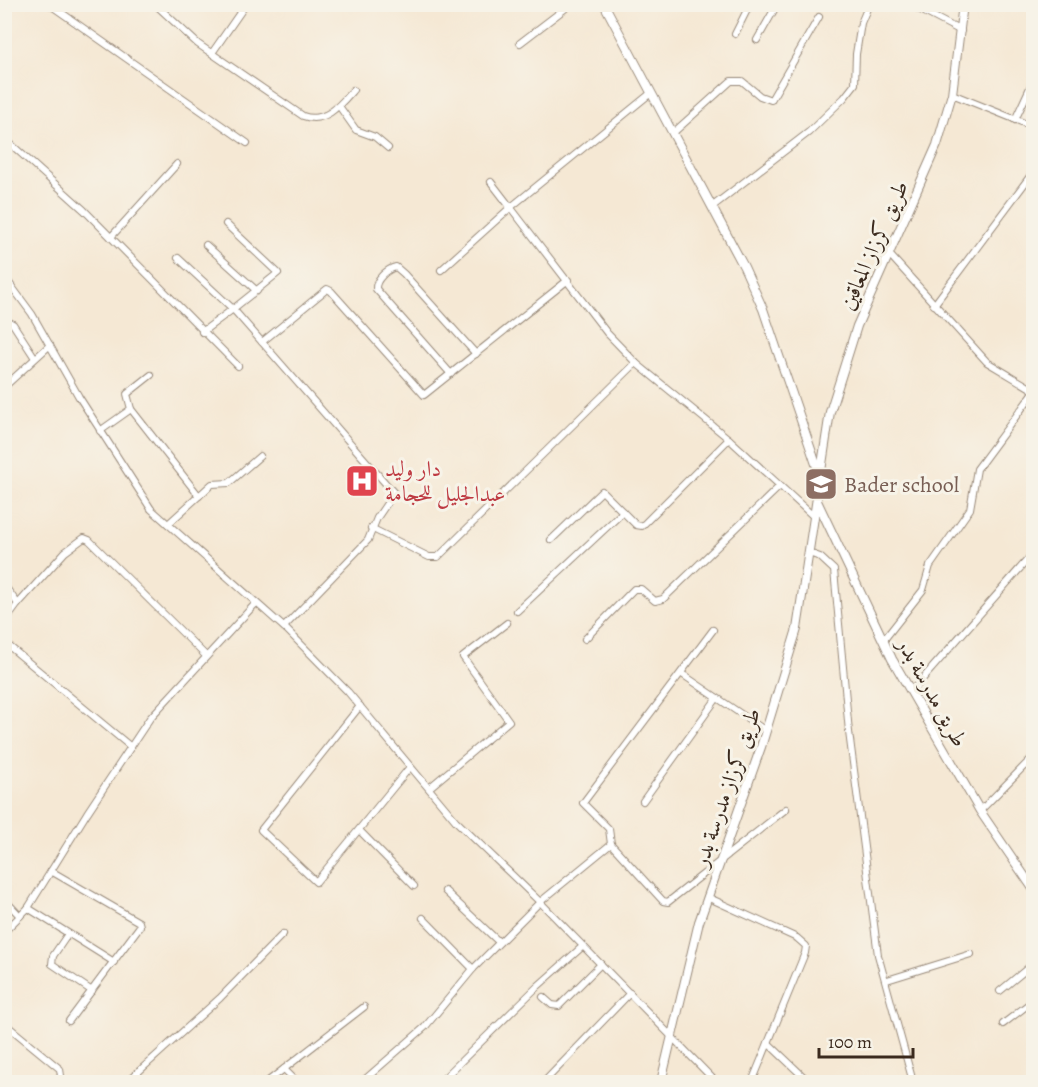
<svg xmlns="http://www.w3.org/2000/svg" width="1038" height="1087" font-family="Alegreya,Amiri,serif">
<rect width="100%" height="100%" fill="#f7f3e8"/>
<filter id="ink" filterUnits="userSpaceOnUse"><feTurbulence type="fractalNoise" baseFrequency=".0167" numOctaves="2"/><feDisplacementMap in="SourceGraphic" scale="12" xChannelSelector="R" yChannelSelector="G"/><feConvolveMatrix kernelMatrix="1 2 1 2 8 2 1 2 1" color-interpolation-filters="sRGB"/></filter>
<filter id="wash" filterUnits="userSpaceOnUse"><feTurbulence type="fractalNoise" baseFrequency=".008" numOctaves="4" result="noise"/><feDisplacementMap in="SourceGraphic" scale="24" xChannelSelector="R" yChannelSelector="G"/><feGaussianBlur stdDeviation="1.35" result="paint"/><feColorMatrix in="noise" values="0 0 0 0 0 0 0 0 0 0 0 0 0 0 0 0 0 1.4 0 .05"/><feComposite in="paint" operator="in"/></filter>
<g filter="url(#wash)">
<rect width="100%" height="100%" fill="#f5e8d4"/>
</g>
<g filter="url(#ink)">
<g fill="none" stroke-linecap="round" stroke-linejoin="round">
<g stroke="#988979" stroke-width="8">
<g id="minor">
<polyline points="49,4 247,143"/>
<path d="M155,4L198,44L303,116C325,124 340,105 353,90"/>
<polyline points="909,4 961,31"/>
<polyline points="993,4 1002,4"/>
<polyline points="735,34 750,4"/>
<polyline points="757,40 774,10 773,4"/>
<polyline points="520,43 571,4"/>
<polyline points="212,53 246,4"/>
<polyline points="952,94 1034,127"/>
<polyline points="339,106 356,130 375,137 388,148"/>
<polyline points="1015,120 1034,79"/>
<polyline points="673,133 731,81 742,81 760,96 771,100 819,17"/>
<polyline points="4,138 84,210 238,366"/>
<polyline points="491,182 607,333 636,363 729,439 812,515"/>
<polyline points="713,206 809,132 844,98 855,84 856,54 861,23 869,4"/>
<polyline points="111,237 177,164"/>
<polyline points="206,245 257,291"/>
<polyline points="889,254 987,362 1034,390"/>
<polyline points="178,258 233,309 278,273 226,224"/>
<polyline points="441,270 511,207 651,93"/>
<polyline points="4,276 32,314 79,397 151,509 287,630 348,692 456,821 540,902 716,1082"/>
<polyline points="934,305 1034,171"/>
<polyline points="4,319 13,324 35,358"/>
<polyline points="202,332 233,309 394,493 377,518 368,540 284,627"/>
<polyline points="262,342 327,289 331,291 424,395 568,280"/>
<path d="M451,374L376,289C375,280 387,269 396,267L404,274L476,354"/>
<polyline points="4,387 50,345"/>
<polyline points="131,409 199,496"/>
<polyline points="100,431 131,409 127,394 151,375"/>
<polyline points="168,524 212,484 229,483 260,456"/>
<polyline points="371,528 429,557 438,557 636,363"/>
<polyline points="551,540 602,491 636,525 642,526 729,439"/>
<polyline points="809,553 820,557 834,570 849,732 878,955 913,1082"/>
<polyline points="4,585 18,604 4,623"/>
<polyline points="18,604 65,552 84,538 89,540 206,656"/>
<polyline points="517,611 623,512"/>
<polyline points="713,630 583,803 609,829 611,844 663,901 668,902 786,809"/>
<polyline points="585,639 634,589 641,589 655,601 663,599 780,486"/>
<polyline points="883,641 923,590 930,566 970,509 977,469 1034,392"/>
<polyline points="4,642 131,747"/>
<polyline points="682,674 766,731"/>
<polyline points="911,692 1030,557"/>
<polyline points="360,706 261,830 316,882 410,767"/>
<polyline points="429,788 509,721 463,657 507,623"/>
<polyline points="643,801 717,698"/>
<polyline points="980,811 1034,756"/>
<polyline points="359,830 414,886"/>
<polyline points="51,871 139,922 140,926 69,1021"/>
<polyline points="445,891 499,942"/>
<polyline points="707,897 797,938 806,946 805,953 752,1082"/>
<polyline points="4,899 20,916"/>
<polyline points="28,908 114,962"/>
<polyline points="423,918 473,969"/>
<polyline points="4,932 28,908 87,813 150,718 256,603"/>
<polyline points="68,934 53,956 52,964 92,991"/>
<polyline points="887,980 971,954"/>
<polyline points="1000,991 1034,963"/>
<polyline points="543,997 552,1005 559,1006 601,964"/>
<polyline points="4,1023 60,1069 61,1076 56,1082"/>
<polyline points="1003,1024 1034,1000"/>
<polyline points="768,1043 809,1082"/>
<polyline points="284,1069 297,1082"/>
<polyline points="127,1082 220,998 283,934"/>
<polyline points="267,1082 364,1007"/>
<polyline points="362,1082 425,1027 473,969 540,902 611,844"/>
<polyline points="440,1082 538,986 582,947"/>
<polyline points="544,1082 630,993"/>
</g>
</g>
<g stroke="#988979" stroke-width="10">
<g id="tertiary">
<polyline points="604,4 744,267 763,309 819,473"/>
<polyline points="817,501 892,659 980,811 1034,890"/>
<polyline points="661,1082 699,922 761,747 797,629 830,412 857,326 937,145 952,94 963,4"/>
</g>
</g>
<use href="#minor" stroke="#fff" stroke-width="6"/>
<use href="#tertiary" stroke="#fff" stroke-width="8"/>
</g>
</g>
<defs>
<g id="hospital-square" transform="scale(1.725)"><rect x="-9" y="-9" width="18" height="18" rx="4" fill="#e0444e" stroke="#f7f3e8"/><path d="M-5-5h3v3.5h4V-5h3V5h-3V1.5h-4V5h-3Z" fill="#fff"/></g>
<g id="school-square" transform="scale(1.725)"><rect x="-9" y="-9" width="18" height="18" rx="4" fill="#8d6e63" stroke="#f7f3e8"/><path d="M0-5L7-2L0 1L-7-2ZM-4 1L0 2.5L4 1V4Q0 6-4 4Z" fill="#fff"/></g>
</defs>
<g fill-rule="evenodd">
<use href="#hospital-square" x="362" y="481"/>
<use href="#school-square" x="821" y="484"/>
</g>
<g text-anchor="middle" stroke-width="6" stroke-linejoin="round" paint-order="stroke">
<g font-size="22" fill="#3b2a1e" stroke="#f7f3e8">
<text transform="translate(873 245) rotate(-66)" y="8">طريق كرزاز المعاقين</text>
<text transform="translate(933 692) rotate(61)" y="8">طريق مدرسة بدر</text>
<text transform="translate(726 787) rotate(-71)" y="8">طريق كرزاز مدرسة بدر</text>
</g>
<g font-size="22" fill="#be3a42" stroke="#f7f3e8" text-anchor="start">
<text x="385" y="476">دار وليد<tspan x="385" dy="25">عبدالجليل للحجامة</tspan></text>
</g>
<g font-size="22" fill="#785e54" stroke="#f7f3e8" text-anchor="start">
<text x="844" y="492">Bader school</text>
</g>
</g>
<rect width="1038" height="1087" fill="none" stroke="#f7f3e8" stroke-width="24"/>
<path d="M819 1048v9h94v-9" fill="none" stroke="#3b2a1e" stroke-width="3"/>
<text x="828" y="1048" font-size="18" fill="#3b2a1e" stroke="#f7f3e8" stroke-width="4.5" paint-order="stroke">100 m</text>
</svg>
